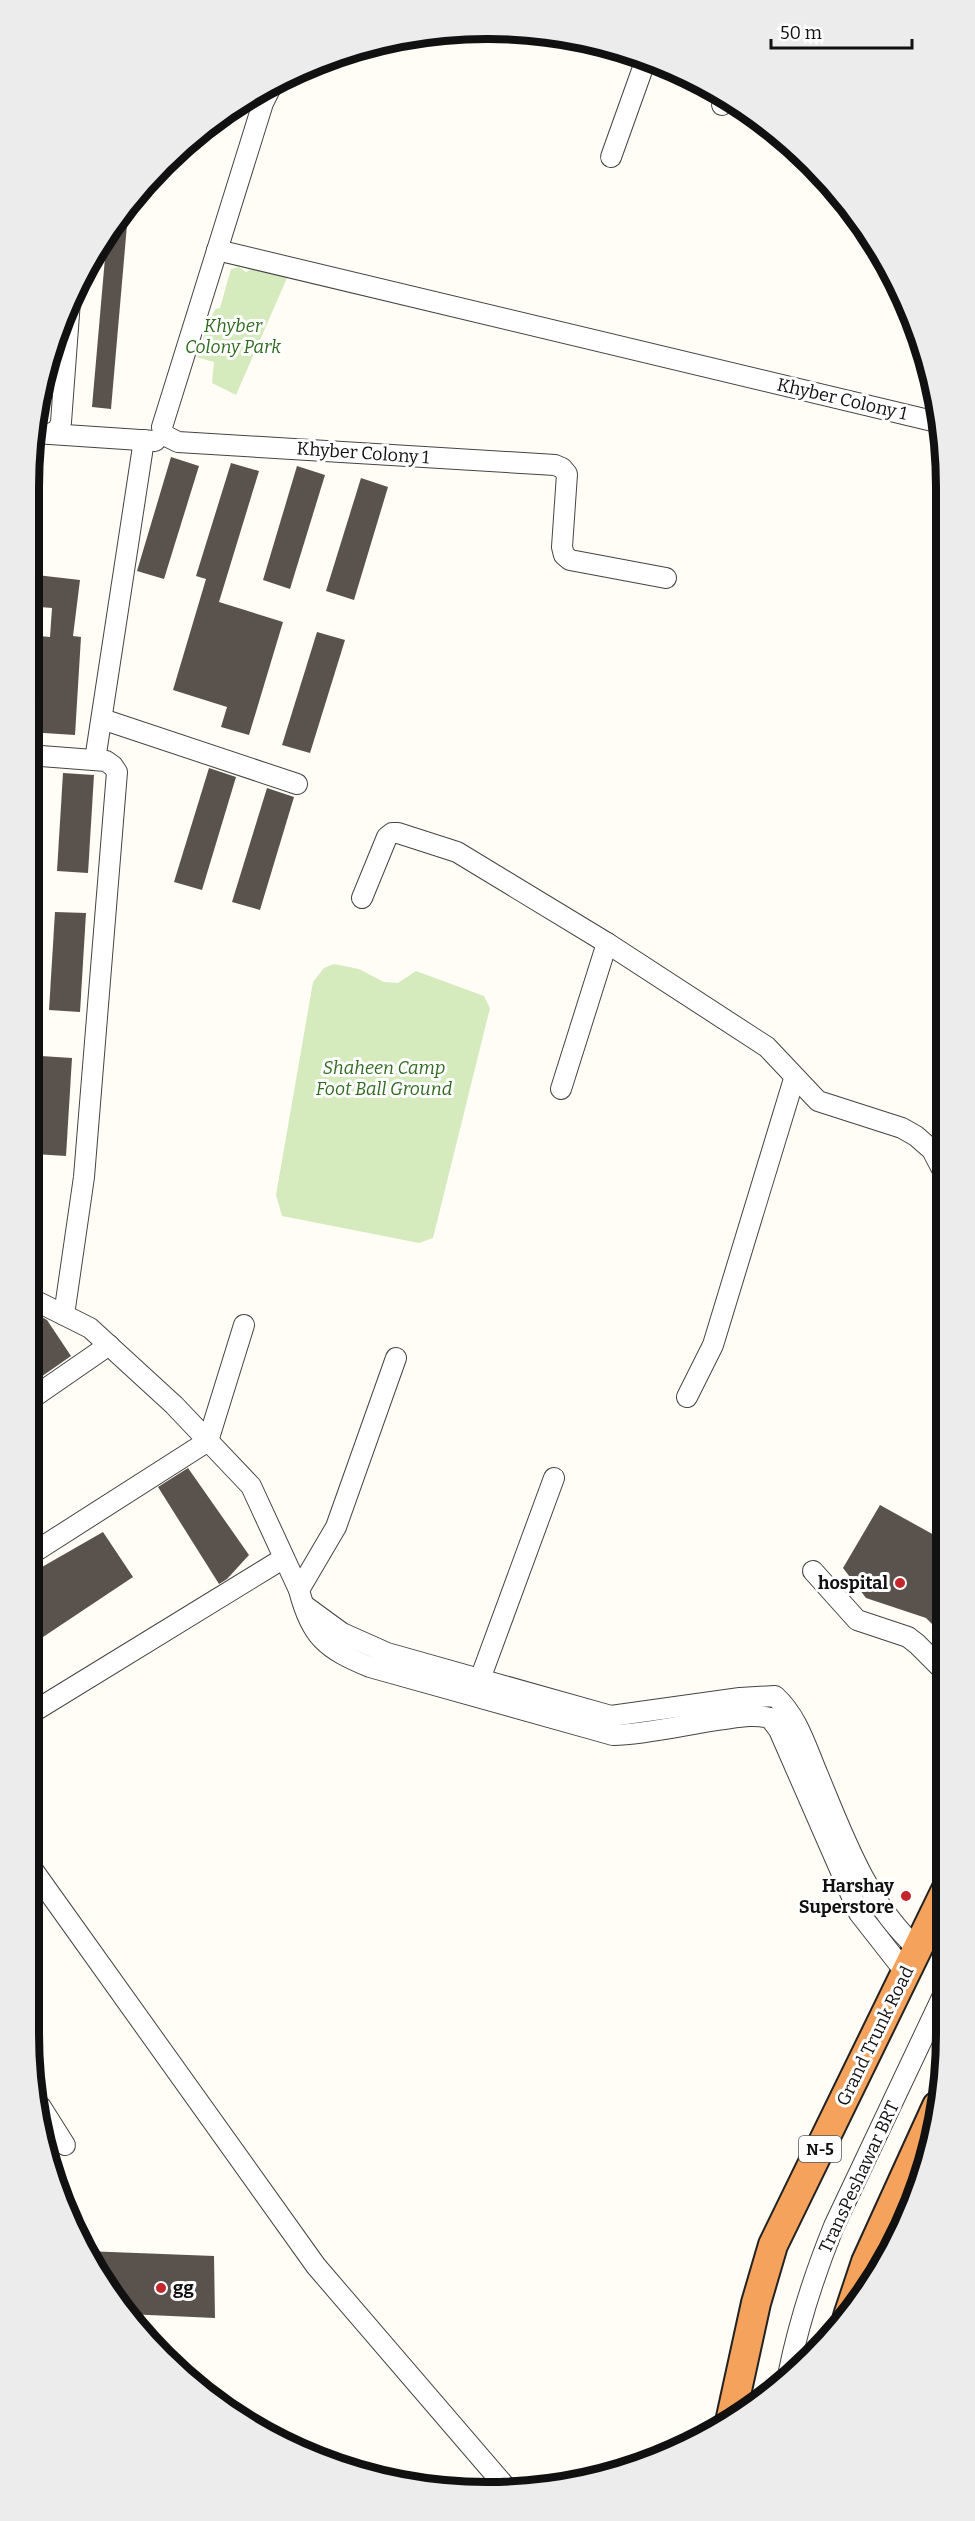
<svg xmlns="http://www.w3.org/2000/svg" width="975" height="2521" font-family="Bitter,serif">
<rect width="100%" height="100%" fill="#fffdf5"/>
<g fill="#d5ebbd">
<polygon points="239,267 246,272 255,268 287,278 236,395 212,383 214,362 196,357 206,342 203,338 215,309 220,308 231,269"/>
<polygon points="334,964 359,969 384,982 398,983 416,971 484,996 490,1008 433,1238 419,1243 282,1216 276,1195 313,982 324,968"/>
</g>
<g fill="#5a524d">
<polygon points="129,202 111,409 92,407 107,235"/>
<polygon points="171,457 199,466 164,579 137,571"/>
<polygon points="231,463 259,471 219,602 283,622 249,735 221,727 227,707 173,690 206,579 196,576"/>
<polygon points="297,466 325,475 290,589 263,580"/>
<polygon points="361,478 388,487 354,600 326,591"/>
<polygon points="28,574 80,580 73,636 81,637 75,735 28,732 28,635 50,637 52,608 28,606"/>
<polygon points="317,632 345,640 310,753 282,745"/>
<polygon points="209,768 236,777 202,890 174,882"/>
<polygon points="63,773 94,775 88,873 57,871"/>
<polygon points="267,788 294,797 260,910 232,902"/>
<polygon points="55,912 86,913 80,1012 49,1010"/>
<polygon points="41,1056 72,1058 66,1156 35,1154"/>
<polygon points="40,1316 47,1320 71,1356 28,1386 28,1327"/>
<polygon points="188,1468 249,1555 227,1579 219,1584 158,1487"/>
<polygon points="880,1505 945,1541 946,1638 926,1618 866,1598 843,1568"/>
<polygon points="103,1532 133,1577 28,1647 28,1575"/>
<polygon points="85,2251 214,2256 215,2318 127,2314 90,2263"/>
</g>
<g fill="none" stroke-linecap="round" stroke-linejoin="round">
<g stroke="#444" stroke-width="22">
<g id="minor">
<polyline points="273,83 263,103 162,427 164,435 178,442 555,465 562,468 567,474 562,547 564,555 570,560 666,578"/>
<polyline points="722,105 724,98"/>
<polyline points="611,157 645,62"/>
<polyline points="217,250 941,423"/>
<polyline points="36,433 50,434 58,430 61,422 70,301"/>
<polyline points="50,434 155,441"/>
<polyline points="102,719 297,784"/>
<polyline points="28,755 106,761 113,766 117,772 84,1177 64,1315"/>
<polyline points="95,760 144,440"/>
<polyline points="362,898 387,837 392,833 398,833 457,852 607,943 767,1047 818,1101 902,1128 916,1136 932,1150 944,1173"/>
<polyline points="561,1089 607,943"/>
<path d="M28,1297L90,1328L174,1405L251,1486L299,1590C311,1637 326,1649 370,1667L613,1735C650,1734 686,1724 724,1719C739,1717 755,1714 770,1718L779,1730L859,1913L906,1973"/>
<polyline points="687,1397 713,1345 794,1079"/>
<polyline points="28,1401 109,1345"/>
<polyline points="28,1556 208,1441 244,1325"/>
<polyline points="813,1571 857,1620 908,1637 917,1644 946,1673"/>
<polyline points="299,1590 336,1527 396,1358"/>
<path d="M305,1606L342,1633L387,1653L611,1716L740,1698L775,1696C798,1717 806,1747 818,1775C844,1838 867,1903 918,1949"/>
<polyline points="476,1690 554,1478"/>
<polyline points="28,1715 284,1558"/>
<polyline points="28,1863 316,2266 505,2486"/>
<polyline points="41,2107 65,2145"/>
<path d="M789,2371C799,2322 815,2273 834,2226L946,1989"/>
</g>
</g>
<g stroke="#222" stroke-width="32">
<g id="highway">
<polyline points="848,2316 866,2262 937,2106"/>
<polyline points="730,2422 756,2303 773,2245 946,1890"/>
</g>
</g>
<use href="#minor" stroke="#fff" stroke-width="20"/>
<use href="#highway" stroke="#f5a25d" stroke-width="28"/>
</g>
<g fill="#c4262e" stroke="#fff" stroke-width="2">
<circle cx="900" cy="1583" r="6"/>
<circle cx="906" cy="1896" r="6"/>
<circle cx="161" cy="2288" r="6"/>
</g>
<g text-anchor="middle" stroke-width="6" stroke-linejoin="round" paint-order="stroke">
<rect fill="#fff" stroke="#585858" stroke-width="1.5" x="799" y="2136" width="42" height="26" rx="4.5"/>
<g font-size="16" font-weight="bold" fill="#111">
<text x="820" y="2155">N-5</text>
</g>
<g font-size="18" font-style="italic" fill="#2f6b1f" stroke="#fff">
<text x="233" y="332">Khyber<tspan x="233" dy="21">Colony Park</tspan></text>
<text x="384" y="1074">Shaheen Camp<tspan x="384" dy="21">Foot Ball Ground</tspan></text>
</g>
<g font-size="18" fill="#111" stroke="#fff">
<text transform="translate(842 399) rotate(13)" y="6">Khyber Colony 1</text>
<text transform="translate(363 453) rotate(4)" y="6">Khyber Colony 1</text>
<text transform="translate(875 2036) rotate(-64)" y="6">Grand Trunk Road</text>
<text transform="translate(859 2177) rotate(-65)" y="6">TransPeshawar BRT</text>
</g>
<g font-size="18" font-weight="bold" fill="#111" stroke="#fff" text-anchor="end">
<text x="888" y="1589">hospital</text>
<text x="894" y="1892">Harshay<tspan x="894" dy="21">Superstore</tspan></text>
<text x="173" y="2294" text-anchor="start">gg</text>
</g>
</g>
<path d="M0 0H975V2521H0ZM487 39H488A448 448 0 0 1 936 487V2034A448 448 0 0 1 488 2482H487A448 448 0 0 1 39 2034V487A448 448 0 0 1 487 39Z" fill="#ececec" fill-rule="evenodd"/>
<path fill="none" stroke="#111" stroke-width="8" d="M487 39H488A448 448 0 0 1 936 487V2034A448 448 0 0 1 488 2482H487A448 448 0 0 1 39 2034V487A448 448 0 0 1 487 39Z"/>
<path d="M771 39v9h141v-9" fill="none" stroke="#111111" stroke-width="3"/>
<text x="780" y="39" font-size="18" fill="#111111" stroke="#ffffff" stroke-width="4.5" paint-order="stroke">50 m</text>
</svg>
